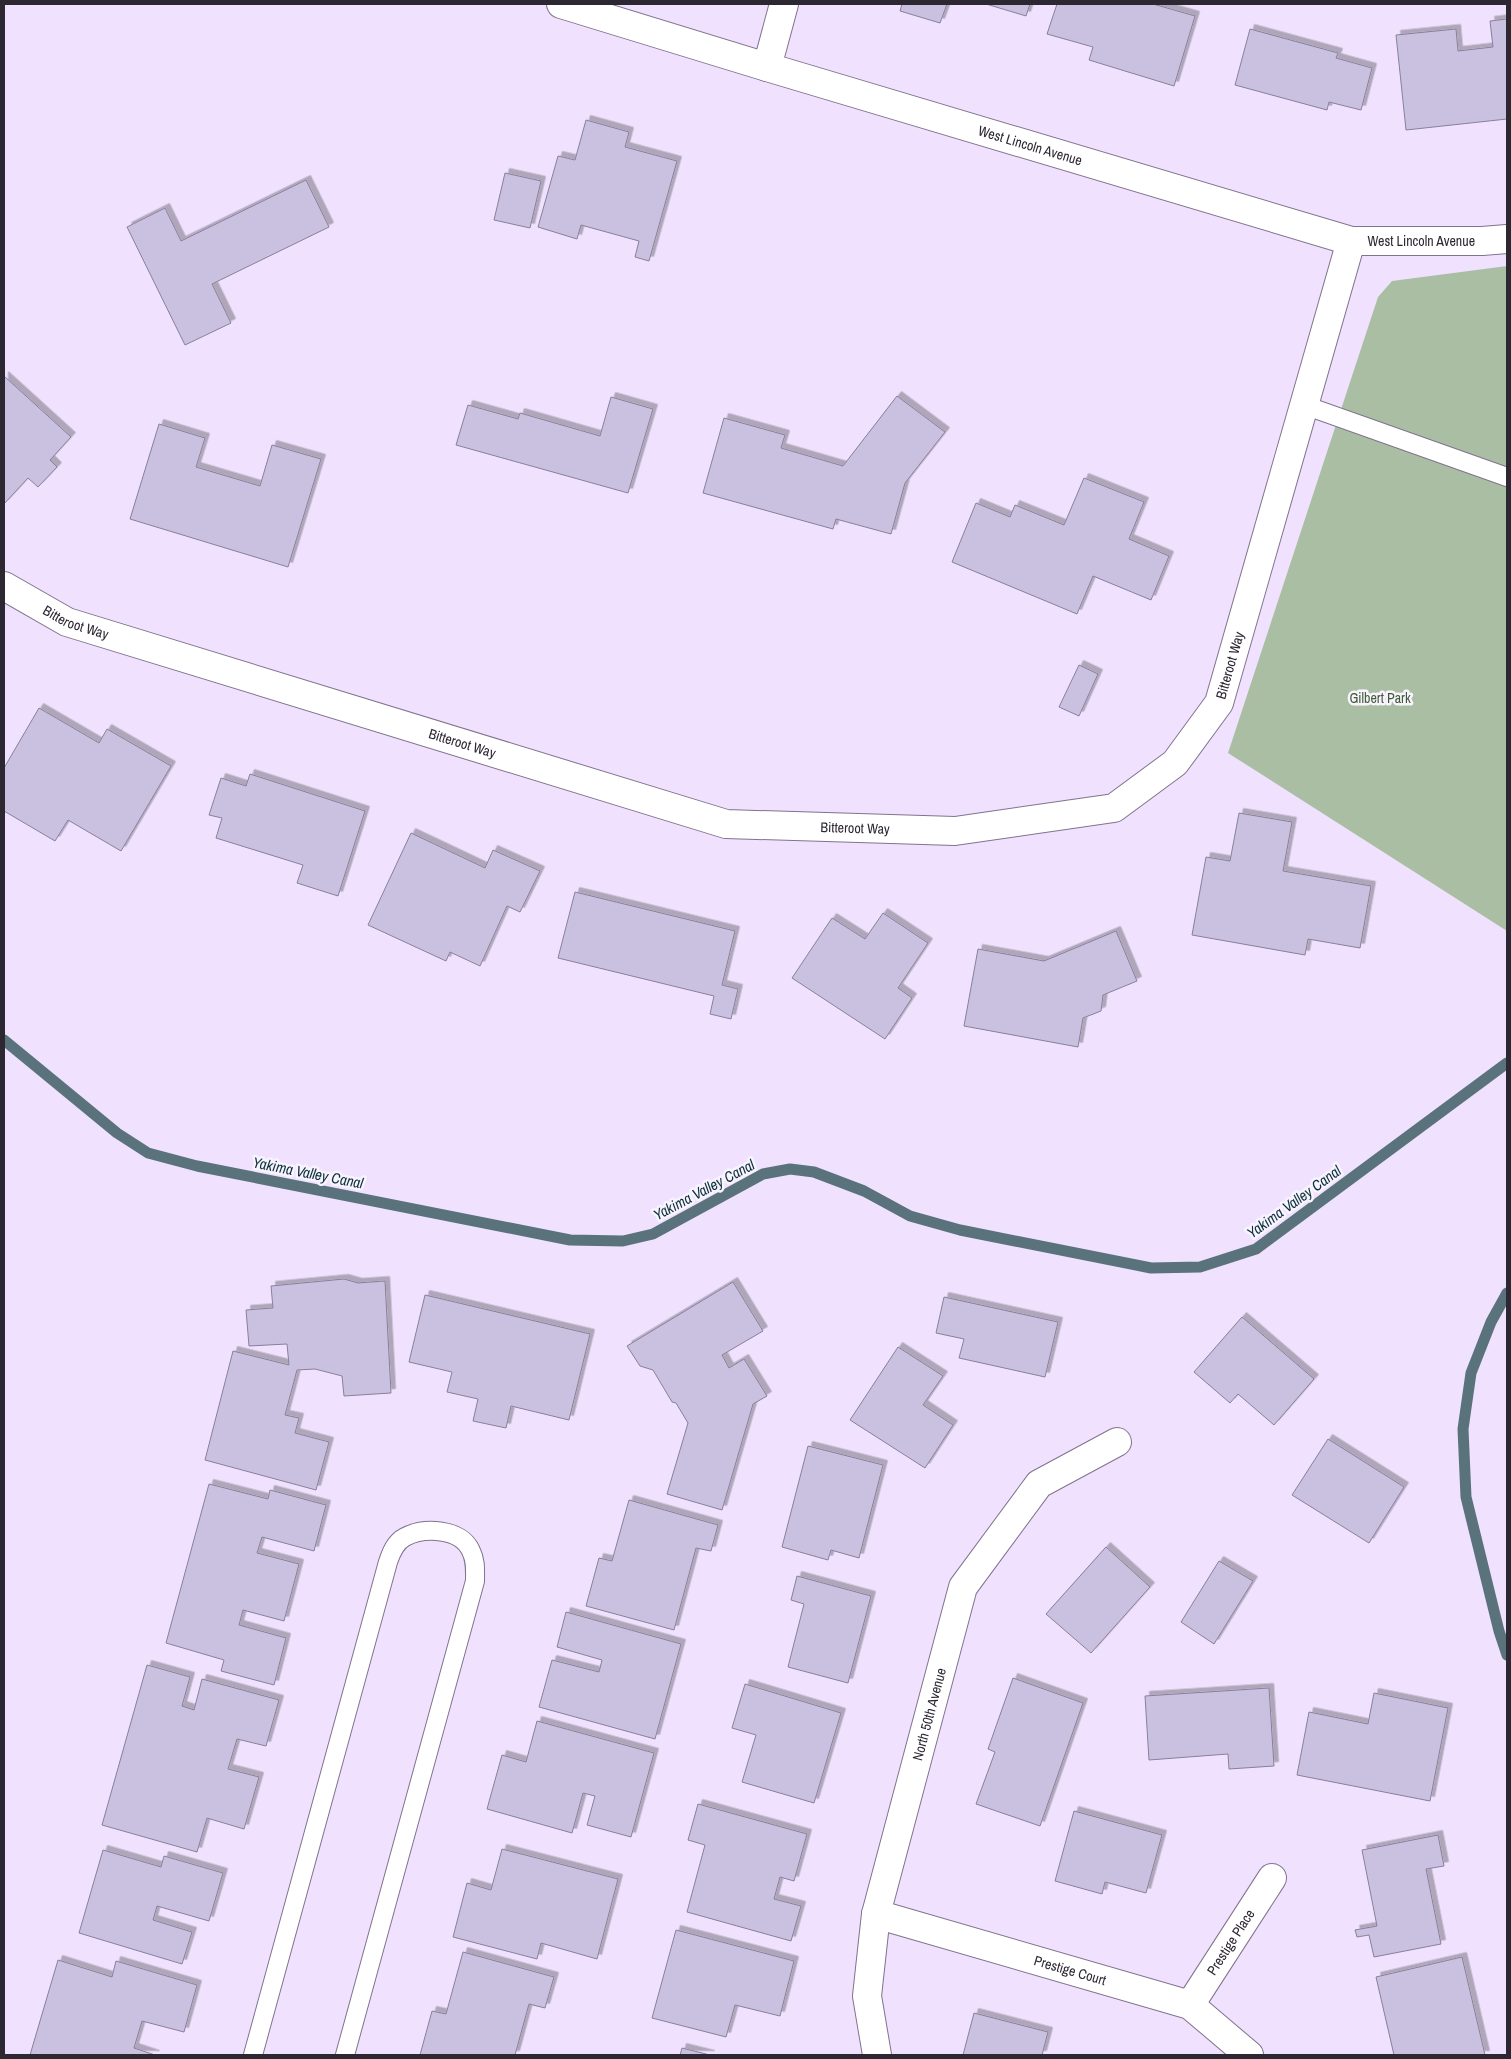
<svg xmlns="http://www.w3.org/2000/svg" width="1511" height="2059" font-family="'Archivo Narrow',sans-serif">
<defs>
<filter id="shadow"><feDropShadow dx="4.5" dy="-4.5" stdDeviation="0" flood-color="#0004"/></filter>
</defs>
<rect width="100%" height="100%" fill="#f0e2fe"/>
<polygon fill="#aabea4" points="1507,266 1507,931 1228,753 1378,297 1392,281"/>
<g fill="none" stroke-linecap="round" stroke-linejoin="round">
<g stroke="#5a727c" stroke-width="11">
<polyline points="4,1040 117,1133 148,1153 197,1166 570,1240 623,1241 653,1234 763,1174 790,1169 814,1172 864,1191 910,1216 960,1230 1151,1268 1200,1267 1256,1249 1507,1063"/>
<polyline points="1507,1293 1491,1322 1471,1373 1463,1429 1466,1497 1499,1631 1507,1655"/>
</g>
</g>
<g fill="#c9c1df" stroke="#87809b" filter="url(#shadow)">
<polygon points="902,4 947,4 940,23 900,11"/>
<polygon points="986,4 1030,4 1026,16"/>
<polygon points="1057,4 1153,4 1195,16 1174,86 1089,60 1093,47 1047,34"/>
<polygon points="1507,19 1507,119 1406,130 1396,35 1456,29 1458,51 1493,47 1490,21"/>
<polygon points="1250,29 1338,53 1336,58 1372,68 1361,110 1329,102 1327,110 1235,85"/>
<polygon points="586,120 629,132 625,147 677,161 649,261 635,257 639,241 581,225 577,239 538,227 558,156 575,160"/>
<polygon points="505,173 541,181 530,228 494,220"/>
<polygon points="306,180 329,227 212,284 231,323 185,345 127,227 165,208 181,241"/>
<polygon points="4,376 71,437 50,460 57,467 38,487 28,478 4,504"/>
<polygon points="897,396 945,432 905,483 891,534 836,519 833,529 703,493 724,418 785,435 781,448 843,466"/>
<polygon points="611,397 653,409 628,493 456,445 468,405 518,419 520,413 600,436"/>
<polygon points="159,424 205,438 196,467 260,486 272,445 321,459 288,567 130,519"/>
<polygon points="1084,478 1144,502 1129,539 1169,556 1151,600 1093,576 1077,614 952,562 976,503 1010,517 1015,505 1064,525"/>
<polygon points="1079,665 1098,674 1079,716 1059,707"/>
<polygon points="39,708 99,743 107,729 171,766 121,851 68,820 55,841 4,811 4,768"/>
<polygon points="250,774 365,811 338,896 297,883 303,865 216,838 222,818 209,815 221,778 246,786"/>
<polygon points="1239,813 1292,822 1283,871 1371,886 1360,948 1308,939 1305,955 1192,935 1206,857 1230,861"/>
<polygon points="411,833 485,868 493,850 540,871 520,912 507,906 480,966 450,952 446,961 368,925"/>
<polygon points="575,892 735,931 722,985 738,989 731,1019 710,1014 714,996 558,958"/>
<polygon points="883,913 928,943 898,988 912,998 885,1039 792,978 832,918 865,939"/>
<polygon points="1116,931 1137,981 1103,995 1101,1011 1083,1018 1078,1047 964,1026 978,949 1044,961"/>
<polygon points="344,1279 358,1283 385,1281 391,1393 344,1396 342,1376 315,1369 297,1370 285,1415 299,1418 295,1433 329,1442 316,1490 205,1460 233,1351 289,1365 287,1344 249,1346 246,1310 273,1308 271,1286"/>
<polygon points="733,1282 763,1331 722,1355 729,1368 744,1359 767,1396 753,1404 722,1510 667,1494 688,1423 676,1403 672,1402 653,1370 640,1366 627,1346"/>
<polygon points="425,1295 590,1334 569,1420 511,1406 506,1428 473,1421 478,1399 447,1392 452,1372 409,1362"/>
<polygon points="944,1297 1058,1322 1045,1377 959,1358 964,1339 936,1333"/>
<polygon points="1242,1317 1314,1379 1274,1425 1238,1394 1230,1403 1194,1372"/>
<polygon points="898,1347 943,1376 923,1405 953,1425 925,1468 850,1420"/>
<polygon points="1328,1439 1404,1487 1369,1543 1292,1495"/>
<polygon points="808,1446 883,1465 859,1558 831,1550 828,1560 782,1547"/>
<polygon points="209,1484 268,1499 270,1490 326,1505 314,1551 262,1537 257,1553 299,1564 284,1621 243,1610 239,1625 286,1638 274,1685 221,1671 224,1660 166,1643"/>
<polygon points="629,1500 718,1525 711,1551 696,1548 674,1630 586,1606 599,1558 612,1561"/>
<polygon points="1106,1547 1150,1587 1091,1653 1046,1614"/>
<polygon points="1219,1561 1253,1581 1214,1644 1181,1622"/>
<polygon points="797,1576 871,1596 848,1683 788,1667 804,1604 791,1600"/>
<polygon points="566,1612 681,1644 655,1739 539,1707 552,1660 599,1672 602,1660 557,1647"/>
<polygon points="147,1665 190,1677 182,1706 194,1710 202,1679 279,1700 266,1746 237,1739 228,1769 259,1777 244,1829 207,1818 197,1852 102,1825"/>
<polygon points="1013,1678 1083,1703 1040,1826 976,1804 995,1752 988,1749"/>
<polygon points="745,1684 841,1713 814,1803 742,1782 756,1735 732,1728"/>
<polygon points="1269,1688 1274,1766 1229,1769 1228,1754 1149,1760 1145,1696"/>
<polygon points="1374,1693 1448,1708 1430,1801 1297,1775 1309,1712 1368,1724"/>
<polygon points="537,1721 654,1753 631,1837 587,1825 595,1796 583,1793 572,1833 487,1809 502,1755 526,1762"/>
<polygon points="698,1804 807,1834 794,1881 780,1877 774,1899 801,1906 791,1941 687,1912 705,1845 688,1840"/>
<polygon points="1074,1811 1162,1835 1146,1893 1105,1882 1102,1894 1055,1881"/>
<polygon points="1438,1835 1444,1866 1426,1869 1441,1944 1374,1957 1369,1935 1357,1937 1355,1930 1377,1926 1362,1850"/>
<polygon points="502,1849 618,1879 597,1959 541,1943 537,1959 453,1937 467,1883 491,1890"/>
<polygon points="103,1850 161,1867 164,1856 223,1873 209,1921 157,1906 153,1920 192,1932 182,1964 79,1933"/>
<polygon points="676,1930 794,1961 780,2016 735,2005 726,2037 652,2018"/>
<polygon points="463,1952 554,1977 545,2008 529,2004 515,2055 420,2055 432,2011 446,2014"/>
<polygon points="1462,1957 1485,2055 1394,2055 1376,1977"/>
<polygon points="58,1960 112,1977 116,1961 197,1985 184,2032 142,2021 134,2048 155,2055 30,2055"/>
<polygon points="974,2013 1048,2032 1042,2055 963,2055"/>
<polygon points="682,2048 710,2055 680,2055"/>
</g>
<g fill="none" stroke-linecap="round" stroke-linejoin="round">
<g stroke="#80738c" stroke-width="20">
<g id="service">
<polyline points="1304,405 1507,477"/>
<path d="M253,2055L388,1562C391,1553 395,1542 405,1537C424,1527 461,1528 471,1551C476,1561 475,1570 475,1581L345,2055"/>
</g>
</g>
<g stroke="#80738c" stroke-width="30">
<g id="minor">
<polyline points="767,67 784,4"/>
<path id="s1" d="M4,586L67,622L726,824L955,831L1114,808L1175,763L1219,703L1351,241"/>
<path id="s2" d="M876,1914L1190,2005L1249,2055"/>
<path id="s3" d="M1190,2005L1272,1878"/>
<path id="s4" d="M877,2055L867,1996L876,1914L963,1587L1039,1484L1117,1442"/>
</g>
</g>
<g stroke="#80738c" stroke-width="30">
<g id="tertiary">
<path id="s5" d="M561,4L767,67L1351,241H1482L1507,239"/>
</g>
</g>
<use href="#service" stroke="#fff" stroke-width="18"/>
<use href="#minor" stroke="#fff" stroke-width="28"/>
<use href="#tertiary" stroke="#fff" stroke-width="28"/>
</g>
<g text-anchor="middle" stroke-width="5" stroke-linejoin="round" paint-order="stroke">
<g font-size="14" fill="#2d2732" stroke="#f8f3fe">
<text dy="5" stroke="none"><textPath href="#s5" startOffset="490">West Lincoln Avenue</textPath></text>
<text dy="5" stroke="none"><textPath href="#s5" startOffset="895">West Lincoln Avenue</textPath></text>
<text dy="5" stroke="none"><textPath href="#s1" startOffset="81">Bitteroot Way</textPath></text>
<text dy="5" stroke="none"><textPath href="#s1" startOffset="1341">Bitteroot Way</textPath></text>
<text dy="5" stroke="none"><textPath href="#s1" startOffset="486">Bitteroot Way</textPath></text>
<text dy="5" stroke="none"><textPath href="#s1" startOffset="891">Bitteroot Way</textPath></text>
<text dy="5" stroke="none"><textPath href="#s4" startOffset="349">North 50th Avenue</textPath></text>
<text dy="5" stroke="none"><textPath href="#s3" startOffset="75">Prestige Place</textPath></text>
<text dy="5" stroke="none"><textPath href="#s2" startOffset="202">Prestige Court</textPath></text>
</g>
<g font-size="14" fill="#3d5c34" stroke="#f8f3fe">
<text x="1380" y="703">Gilbert Park</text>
</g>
<g font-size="15" font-style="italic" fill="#0a3038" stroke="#f8f3fe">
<text transform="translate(308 1173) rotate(11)" y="5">Yakima Valley Canal</text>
<text transform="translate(704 1190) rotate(-28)" y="5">Yakima Valley Canal</text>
<text transform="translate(1294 1202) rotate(-36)" y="5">Yakima Valley Canal</text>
</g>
</g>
<rect width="1511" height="2059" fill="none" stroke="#2d2732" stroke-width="10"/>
</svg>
